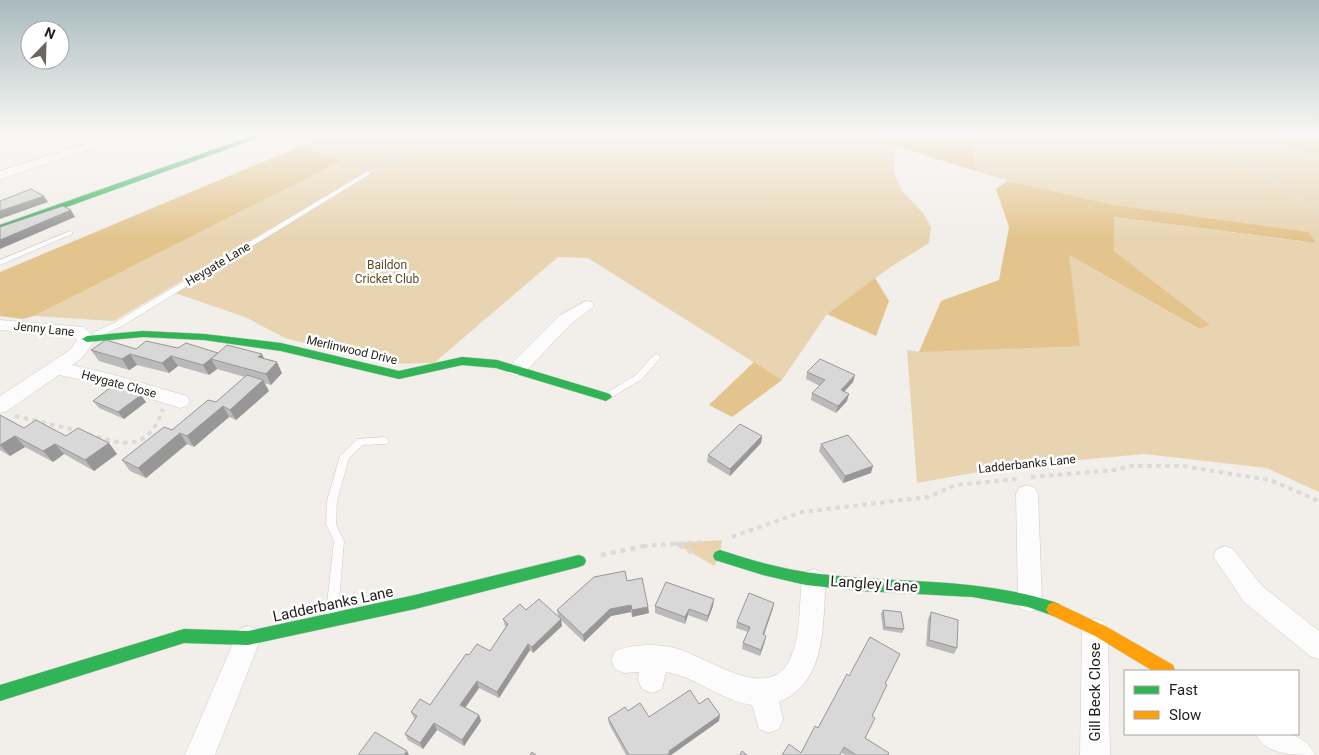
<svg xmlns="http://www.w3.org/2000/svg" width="1319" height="755" font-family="Roboto,sans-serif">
<rect width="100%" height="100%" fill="#f2eee9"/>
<g fill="#e8d4b0">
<polygon points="327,134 865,134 895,146 894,174 902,191 923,213 931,227 929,243 892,266 827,314 782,380 588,258 558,257 434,363 388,364 285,338 245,317 172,292 226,262 232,261 240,253 375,170 368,171 114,321 34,316 341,161 301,146"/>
<path d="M961,134H1258L1319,156V492L1267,468L1144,454L1012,466L917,483L907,350L919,352L1069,255L1198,329L1209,325L1114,251L1113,217L1315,243C1202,222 1086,205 975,171L974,147Z"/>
<polygon points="722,540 720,556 714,566 675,543"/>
</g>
<g fill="#e3c48c">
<polygon points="865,134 961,134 974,147 975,171 895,146"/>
<polygon points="1258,134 1319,134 1319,156"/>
<polygon points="301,146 341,161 34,316 23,319 0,316 0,272"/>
<polygon points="1007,181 1113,205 1308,232 1316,243 1114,217 1114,251 1210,325 1199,329 1069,255 1080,346 919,352 941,301 999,280 1009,227 996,189"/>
<polygon points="875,278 889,301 876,336 827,314"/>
<polygon points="754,362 782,380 732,417 709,405"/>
</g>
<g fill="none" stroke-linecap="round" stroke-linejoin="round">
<g stroke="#cecbc7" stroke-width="1">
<g id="lane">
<polygon points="368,171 370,172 370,174 122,326 100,336 94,336 93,334 94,332 116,322"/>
<polygon points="70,231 72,232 72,234 0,265 0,260"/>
<polygon points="657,354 661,357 642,379 609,399 603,399 602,397 603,395 636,375 654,355"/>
<polygon points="384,437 387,438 389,441 387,444 363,445 349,458 337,501 336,524 344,541 338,613 336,617 332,618 328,617 326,613 334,541 326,524 327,501 340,456 358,439"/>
</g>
</g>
<g stroke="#cecbc7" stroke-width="1">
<g id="street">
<polygon points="116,134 136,134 0,179 0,171"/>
<polygon points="586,301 592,302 594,306 571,324 523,374 516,376 509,374 507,370 509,366 559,316"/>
<polygon points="0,320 84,327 96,339 82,358 72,365 111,374 187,396 190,401 187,406 180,408 109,386 59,375 7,411 0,413 0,396 70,350 77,340 73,336 0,330"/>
<polygon points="1027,485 1035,488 1038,494 1042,601 1039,609 1030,612 1021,609 1018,601 1016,494 1019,488"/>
<polygon points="1225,546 1233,549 1262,586 1319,631 1319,659 1310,656 1244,602 1213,556 1217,549"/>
<path d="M814,569L823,572L826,580C822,623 828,682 779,702L783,719L779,729L769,733L759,729L752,705C721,701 697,677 666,672L662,689L652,693L642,689L638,680L639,672L624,673L615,669L611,660L615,651C633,644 659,643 678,649C709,658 769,704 790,659C801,637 799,604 802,580L805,572Z"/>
<polygon points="1095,618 1104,622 1108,630 1110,755 1080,755 1082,630 1086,622"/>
<polygon points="248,626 257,629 261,638 215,755 185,755 239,629"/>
<path d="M1256,734C1279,733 1304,730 1315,755C1291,755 1266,755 1256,734Z"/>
</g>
</g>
<g stroke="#cecbc7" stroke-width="1">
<g id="fast">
<polygon points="258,134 269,134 0,231 0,225"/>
<polygon points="143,331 204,334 281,343 399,371 462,357 497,360 610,394 612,397 606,401 496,368 462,365 399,379 281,351 204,340 143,337 87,342 82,339 87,336"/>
<path d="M720,550C753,561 786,570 820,574C900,584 975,577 1054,602L1059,604L1062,609L1059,614L1054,616L1028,607L973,597L862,591L806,585L763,575L715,560L713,556L715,552Z"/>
<polygon points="579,555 584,557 586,561 584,565 579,567 415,609 248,645 184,643 0,701 0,685 184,629 248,631 415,595"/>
</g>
</g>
<g stroke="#cecbc7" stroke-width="1">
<polygon id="slow" points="1054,602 1105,626 1173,665 1175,671 1153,671 1095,636 1049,614 1046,609 1049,604"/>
</g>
<g stroke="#dbdad9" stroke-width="2.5" stroke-dasharray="2.5 2.5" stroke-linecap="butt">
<polyline points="1163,134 1261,171 1319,213"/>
<polyline points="375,170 445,134"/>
</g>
<g stroke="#dbdad9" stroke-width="4" stroke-dasharray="4.5 4.5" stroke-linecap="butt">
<polyline points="15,416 80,431"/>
<path d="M88,434C124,445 147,453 163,409"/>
<polyline points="1031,477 1115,470 1131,466 1182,466 1270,480 1319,501"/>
<polyline points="732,537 802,512 928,497 956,485 1017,479"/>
<polyline points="675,543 681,546"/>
<polyline points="643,546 701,542"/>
</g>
<g stroke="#dbdad9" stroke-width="4.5" stroke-dasharray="5 5" stroke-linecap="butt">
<polyline points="679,545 696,555"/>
<polyline points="601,555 650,545"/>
</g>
<use href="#lane" fill="#fdfcfc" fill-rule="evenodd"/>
<use href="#street" fill="#fdfcfc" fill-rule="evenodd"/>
<use href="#fast" fill="#30b455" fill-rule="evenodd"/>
<use href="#slow" fill="#ff9f0a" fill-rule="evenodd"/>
</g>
<g fill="#b9bab9">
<polygon points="178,348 264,359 282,373 271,385 264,383 269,391 236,420 229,417 194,447 187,444 146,478 130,471 122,460 216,402 245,377 217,369 209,375 178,366 169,373 137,365 129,370 99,361 91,350 136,349"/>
<polygon points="807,372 853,382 844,392 847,401 836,413 811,400 812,393 820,386 806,379"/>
<polygon points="93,401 146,402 124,419 99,408"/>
<polygon points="0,415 24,428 66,436 117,454 94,471 64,454 53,462 25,447 10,456 0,450"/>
<polygon points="762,436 761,443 730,476 707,462 708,455"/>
<polygon points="821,444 871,473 843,483 819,451"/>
<polygon points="627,581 648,607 649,613 632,617 631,612 611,616 584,642 561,620 562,626 533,653 530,650 499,698 479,688 465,707 479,715 481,721 464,746 437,730 423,749 408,740 405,734 415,719 414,718 411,712 430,705 490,651 506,627 505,626 503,619 526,610 558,616 557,610"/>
<polygon points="774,603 773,608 764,635 765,641 760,656 742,649 743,643 748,632 736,628 737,622"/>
<polygon points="655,606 713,606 707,622 688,615 685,624 655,613"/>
<polygon points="883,610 904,629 902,633 883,630 881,614"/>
<polygon points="931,612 957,648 954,654 926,646 928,619"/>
<polygon points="849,676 885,684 872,716 866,738 888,755 845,755 842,753 818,728"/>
<polygon points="628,711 649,717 719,721 671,755 626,755 609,724 608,718"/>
</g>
<g fill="#969796">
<polygon points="44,196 48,202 0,219 0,211"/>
<polygon points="71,210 75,217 0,249 0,240"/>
<polygon points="218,353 211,359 217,369 209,375 203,365"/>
<polygon points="130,354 137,365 129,370 122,359"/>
<polygon points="262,354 267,365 258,357"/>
<polygon points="171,356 178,366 169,373 162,363"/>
<polygon points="277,362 282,373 271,385 266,374"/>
<polygon points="855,375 853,382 839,397 841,390"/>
<polygon points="263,380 269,391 236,420 230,410"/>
<polygon points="849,394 847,401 836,413 838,406"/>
<polygon points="141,395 146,402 124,419 118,412"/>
<polygon points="223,406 229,417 194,447 187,436"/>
<polygon points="180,433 187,444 146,478 138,468"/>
<polygon points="15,436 25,447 10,456 0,445"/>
<polygon points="762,436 761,443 730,476 730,469"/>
<polygon points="109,443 117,454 94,471 85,460"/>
<polygon points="55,444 64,454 53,462 43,451"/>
<polygon points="873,466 871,473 843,483 845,476"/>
<polygon points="714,599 713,606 707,622 708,616"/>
<polygon points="774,603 773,608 762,640 763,634"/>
<polygon points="631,605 631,612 611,616 584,642 583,635 610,609"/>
<polygon points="648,607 649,613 632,617 632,610"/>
<polygon points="689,609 688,615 685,624 685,617"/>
<polygon points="561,619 562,626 533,653 532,647"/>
<polygon points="766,636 765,641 760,656 761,650"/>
<polygon points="528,644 530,650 499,698 497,692"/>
<polygon points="477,681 479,688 463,711 460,705"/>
<polygon points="479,715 481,721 464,746 462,740"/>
<polygon points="720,715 719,721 671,755 667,755 669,751"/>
<polygon points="434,723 437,730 423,749 420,743"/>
<polygon points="407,751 409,755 404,755"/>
</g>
<g fill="#d7d8d7" stroke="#969796">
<polygon points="31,189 44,196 0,211 0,201"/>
<polygon points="63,206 71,210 0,240 0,227"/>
<polygon points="106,340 136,349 146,341 178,348 186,343 218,353 203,365 171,356 162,363 130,354 122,359 91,350"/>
<polygon points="227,345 262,354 258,357 277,362 266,374 211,359"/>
<polygon points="820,359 855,375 841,390 849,394 838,406 812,393 825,380 807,372"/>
<polygon points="247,375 263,380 230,410 223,406 187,436 180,433 138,468 122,460 164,427 172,430 208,400 216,402"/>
<polygon points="115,384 141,395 118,412 93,401"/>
<polygon points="0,415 24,428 36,420 66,436 78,428 109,443 85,460 55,444 43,451 15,436 0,445"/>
<polygon points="740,424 762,436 730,469 708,455"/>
<polygon points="848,435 873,466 845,476 821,444"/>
<polygon points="625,571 627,581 642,578 648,607 632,610 631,605 610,609 583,635 557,610 594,577"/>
<polygon points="666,582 714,599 708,616 689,609 685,617 655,606"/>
<polygon points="749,593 774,603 763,634 766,636 761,650 743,643 750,627 737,622"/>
<polygon points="539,599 561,619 532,647 528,644 497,692 477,681 460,705 479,715 462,740 434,723 420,743 405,734 417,716 411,712 420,699 430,705 466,654 469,655 477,644 490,651 508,624 503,619 520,604 526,610"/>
<polygon points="883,610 901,612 904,629 885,627"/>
<polygon points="931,612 958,620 957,648 929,640"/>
<polygon points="870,637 900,654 885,684 887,685 872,716 875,718 865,738 889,753 888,755 856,755 844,747 840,755 782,755 789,744 801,753 815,726 818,728 847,674 849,676"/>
<polygon points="690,690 699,704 708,698 720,715 669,751 670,753 667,755 629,755 608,718 625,707 628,711 640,703 649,717"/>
<polygon points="375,732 407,751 404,755 358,755"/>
<polygon points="742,751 747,755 740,755"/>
<polygon points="532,752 536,755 530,755"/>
</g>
<linearGradient id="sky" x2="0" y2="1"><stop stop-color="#a9bbbe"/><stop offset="0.56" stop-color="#f9f7f5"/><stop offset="1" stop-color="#f9f7f5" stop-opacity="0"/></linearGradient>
<rect width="1319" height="240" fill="url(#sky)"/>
<g text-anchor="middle" stroke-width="5" stroke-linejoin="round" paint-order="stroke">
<g font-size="12" fill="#201e1a" stroke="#fff">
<text transform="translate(218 264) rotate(-31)" y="4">Heygate Lane</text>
<text transform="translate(44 329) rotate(6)" y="4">Jenny Lane</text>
<text transform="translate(352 350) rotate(13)" y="4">Merlinwood Drive</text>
<text transform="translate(119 384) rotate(15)" y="4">Heygate Close</text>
<text transform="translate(1027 464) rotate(-6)" y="4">Ladderbanks Lane</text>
</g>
<g font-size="12" fill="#5f4a22" stroke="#fff">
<text x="387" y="269">Baildon<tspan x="387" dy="14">Cricket Club</tspan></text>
</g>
<g font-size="15" fill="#201e1a" stroke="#fff">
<text transform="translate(874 584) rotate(4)" y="5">Langley Lane</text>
<text transform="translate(333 604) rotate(-12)" y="5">Ladderbanks Lane</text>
<text transform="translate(1095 692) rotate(-90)" y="5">Gill Beck Close</text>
</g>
</g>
<rect x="1124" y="670" width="175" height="65" fill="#ffffff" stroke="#a6a5a3"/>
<rect x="1134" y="686" width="25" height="8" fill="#30b455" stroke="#a6a5a3"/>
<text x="1169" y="695" font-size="15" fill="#201e1a">Fast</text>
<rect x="1134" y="711" width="25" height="8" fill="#ff9f0a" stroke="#a6a5a3"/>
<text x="1169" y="720" font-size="15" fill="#201e1a">Slow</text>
<g transform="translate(45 45) rotate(23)"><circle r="24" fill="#ffffff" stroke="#a6a5a3"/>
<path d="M0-4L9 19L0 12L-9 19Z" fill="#6a6762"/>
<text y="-8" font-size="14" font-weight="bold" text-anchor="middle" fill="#201e1a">N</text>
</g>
</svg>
